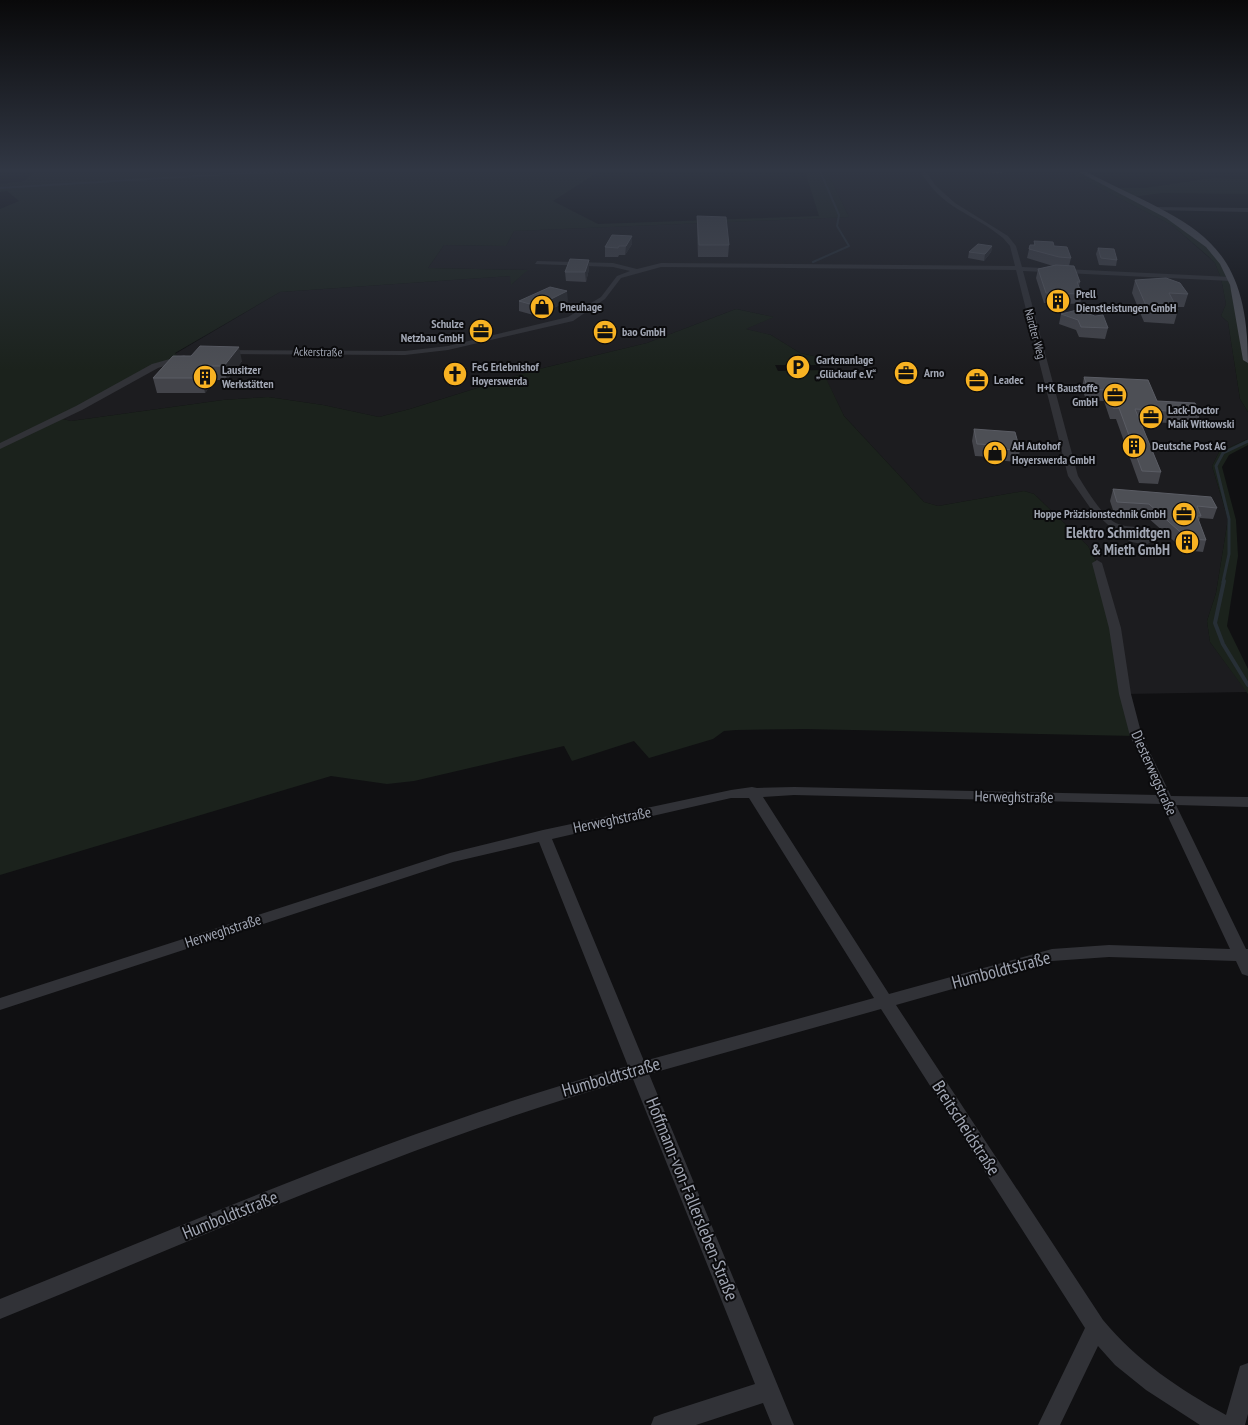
<svg xmlns="http://www.w3.org/2000/svg" width="1248" height="1425" font-family="'PT Sans Narrow',sans-serif">
<rect width="100%" height="100%" fill="#101012"/>
<polygon fill="#1c1c1f" points="827,171 1066,171 1172,225 1215,263 1221,278 1226,304 1221,316 1228,322 1240,399 1248,412 1248,439 1219,452 1212,466 1228,519 1216,593 1207,621 1210,642 1247,692 1125,694 1097,563 1088,546 1034,494 1024,491 938,506 924,502 844,416 819,365 824,365 827,359 800,353 771,335 745,329 773,317 736,309 647,343 535,370 410,409 379,417 323,405 268,397 223,400 71,421 59,418 155,366 179,358 175,354 280,292 511,276 512,284 527,270 428,268 444,245 506,246 514,231 849,217"/>
<g fill="#1b221c">
<polygon points="35,171 600,171 553,201 598,224 819,216 805,171 827,171 849,217 514,231 506,246 444,245 428,268 528,270 511,285 510,276 280,292 175,353 179,358 166,362 59,418 71,421 223,400 268,397 323,405 379,417 410,409 535,370 647,343 736,309 774,317 746,329 771,335 800,353 827,359 824,365 775,365 778,371 822,370 844,416 924,502 938,506 1024,491 1034,494 1088,546 1097,563 1136,736 805,729 736,730 724,731 713,739 649,758 634,741 572,761 564,746 414,781 387,784 331,776 0,875 0,209 19,201 7,191 0,192 0,184 24,181"/>
<polygon points="1066,171 1080,171 1112,188 1145,188 1212,178 1248,179 1248,194 1162,193 1132,197 1186,227 1223,262 1239,315 1248,361 1248,412 1240,399 1228,322 1221,316 1226,304 1221,278 1215,263 1208,256 1172,225"/>
<polygon points="1248,439 1248,445 1229,455 1222,467 1236,520 1238,556 1227,626 1248,669 1248,694 1210,642 1207,621 1216,593 1228,519 1212,466 1219,452"/>
</g>
<g fill="none" stroke-linecap="round" stroke-linejoin="round">
<g stroke="#272f36" stroke-width="2">
<polyline points="0,188 247,173 329,171"/>
<polyline points="813,262 849,246 837,226 839,215 820,171"/>
</g>
<polyline stroke="#272f36" stroke-width="3" points="1223,582 1229,554 1229,519 1216,466 1223,453 1248,441"/>
<polyline stroke="#272f36" stroke-width="4" points="1224,581 1215,623 1223,644 1248,685"/>
<g fill="#313237" fill-rule="evenodd">
<path d="M920,171H926L935,185L955,203L1008,236L1016,246L1022,267L1231,277L1234,279L1231,281L1023,271L1078,476C1086,489 1101,514 1114,522C1130,531 1142,521 1156,539L1146,545L1132,542L1121,537L1091,509L1068,476L1016,270L661,267L621,278L605,299L573,321L448,350L405,355L224,354L220,352L224,350L405,351L448,346L568,317L601,297L617,276L630,271L613,267L535,264L537,261L613,263L637,269L661,263L1015,266L1010,246L1003,238C972,212 944,211 920,171ZM1125,530L1141,533L1145,538H1138Z"/>
<polygon points="1154,207 1248,208 1248,212 1152,210"/>
<polygon points="184,355 188,357 187,359 158,368 82,410 0,449 0,443 76,406 152,364"/>
<path d="M1097,560L1102,563L1121,628L1131,694L1142,736L1171,796L1248,797V807L1176,805L1246,949H1248V976L1242,974L1236,961L1109,957L1052,961L896,1005L1103,1320C1137,1361 1179,1389 1226,1415L1240,1366L1248,1363V1414L1245,1425H1200L1146,1390L1115,1365L1098,1346L1060,1425H1038L1085,1328L881,1009L649,1074L794,1425H772L763,1403L696,1425H651L654,1417L662,1414L755,1384L633,1079C416,1140 209,1234 0,1319V1299C207,1216 413,1125 628,1066L539,842L453,862L0,1010V998L450,853L543,830L731,790L752,787L757,788L794,787L1158,795L1130,736L1119,694L1109,628L1092,563ZM794,795L1162,804L1230,949L1109,945L1052,949L889,994L763,797ZM731,798H749L874,998L644,1061L552,839Z"/>
</g>
<path fill="#4d4f56" fill-rule="evenodd" d="M1077,171H1085C1186,224 1248,231 1248,363L1243,360L1230,285L1220,264L1206,247L1166,218Z"/>
</g>
<g fill="#43444a">
<polygon points="941,171 1002,171 1002,173"/>
<polygon points="697,216 729,245 728,257 698,257 697,228"/>
<polygon points="632,236 632,244 625,255 619,255 618,257 605,257 605,247"/>
<polygon points="1034,241 1054,246 1071,258 1069,266 1080,282 1079,287 1082,294 1080,304 1044,303 1036,278 1038,269 1053,266 1027,258 1030,245 1034,245"/>
<polygon points="992,246 991,252 984,261 968,258 969,252"/>
<polygon points="1098,248 1117,260 1116,266 1099,265 1096,254"/>
<polygon points="589,269 586,282 566,281 565,272"/>
<polygon points="1135,280 1188,294 1184,307 1176,307 1178,310 1174,324 1144,322 1132,293"/>
<polygon points="519,301 568,301 537,316 519,311"/>
<polygon points="1061,314 1108,328 1105,339 1079,337 1076,330 1059,324"/>
<polygon points="173,356 242,361 227,380 215,380 205,393 157,393 153,378"/>
<polygon points="1084,377 1157,401 1200,413 1197,425 1140,421 1161,472 1158,484 1139,483 1116,419 1110,419 1104,401 1086,400 1082,388"/>
<polygon points="974,429 1020,450 1018,462 993,460 992,457 975,456 972,441"/>
<polygon points="1113,489 1217,508 1213,519 1200,518 1199,521 1206,540 1203,552 1184,550 1146,516 1114,513 1110,501"/>
</g>
<g fill="#2a2b2f">
<polygon points="632,236 632,244 625,255 626,246"/>
<polygon points="992,246 991,252 984,261 985,254"/>
<polygon points="589,260 589,269 586,282 585,272"/>
<polygon points="567,291 568,301 537,316 537,306"/>
<polygon points="239,347 242,361 227,380 224,366"/>
<polygon points="212,366 215,380 205,393 202,378"/>
</g>
<g fill="#4d4f55" stroke="#5a5c64">
<polygon points="697,216 726,217 729,245 699,245"/>
<polygon points="612,235 632,236 626,246 619,246 618,248 605,247"/>
<polygon points="1034,241 1053,242 1054,246 1067,247 1071,258 1059,257 1029,249 1030,245 1035,245"/>
<polygon points="978,244 992,246 985,254 969,252"/>
<polygon points="1098,248 1114,249 1117,260 1101,258"/>
<polygon points="570,259 589,260 585,272 565,272"/>
<polygon points="1056,265 1074,266 1080,282 1077,282 1082,294 1046,293 1038,269"/>
<polygon points="1166,278 1180,283 1188,294 1169,293 1178,310 1147,308 1135,280"/>
<polygon points="550,287 567,291 537,306 519,301"/>
<polygon points="1077,310 1095,316 1103,315 1108,328 1081,327 1078,320 1061,314"/>
<polygon points="200,346 239,347 224,366 212,366 202,378 153,378 173,356 191,356"/>
<polygon points="1084,377 1148,380 1157,401 1195,403 1200,413 1135,409 1161,472 1142,471 1119,408 1113,408 1107,390 1088,389"/>
<polygon points="974,429 1015,432 1020,450 995,449 994,445 977,444"/>
<polygon points="1113,489 1211,497 1217,508 1197,506 1201,516 1197,516 1206,540 1188,539 1149,504 1117,502"/>
</g>
<linearGradient id="sky" x2="0" y2="1"><stop stop-color="#09090a"/><stop offset="0.46" stop-color="#313744"/><stop offset="1" stop-color="#313744" stop-opacity="0"/></linearGradient>
<rect width="1248" height="370" fill="url(#sky)"/>
<defs>
<g id="building-disc" transform="scale(1.25)"><circle r="9.5" fill="#f8b222" stroke="#0b0b0d"/><path d="M-4-6H4V6H1V3H-1V6H-4ZM-2.5-4.3h1.7v1.8h-1.7ZM.8-4.3h1.7v1.8H.8ZM-2.5-1h1.7V.8h-1.7ZM.8-1h1.7V.8H.8Z" fill="#111"/></g>
<g id="shop-disc" transform="scale(1.25)"><circle r="9.5" fill="#f8b222" stroke="#0b0b0d"/><path d="M-5-2.5h2.3a2.7 3.5 0 0 1 5.4 0H5L5.5 6h-11ZM-1.5-2.5h3a1.5 2.3 0 0 0-3 0Z" fill="#111"/></g>
<g id="office-disc" transform="scale(1.25)"><circle r="9.5" fill="#f8b222" stroke="#0b0b0d"/><path d="M-6-3h4V-5.5h4V-3h4V5H-6ZM-1-4.5V-3h2v-1.5ZM-6 0V1H6V0Z" fill="#111"/></g>
<g id="parking-disc" transform="scale(1.25)"><circle r="9.5" fill="#f8b222" stroke="#0b0b0d"/><path d="M-3.5-5.5H1a3.5 3.5 0 0 1 0 7H-1V5.5H-3.5ZM-1-3.4V-.6H.8a1.4 1.4 0 0 0 0-2.8Z" fill="#111"/></g>
<g id="church-disc" transform="scale(1.25)"><circle r="9.5" fill="#f8b222" stroke="#0b0b0d"/><path d="M-1.2-6h2.4v3.5h3.3v2.4h-3.3V6h-2.4V-.1h-3.3v-2.4h3.3Z" fill="#111"/></g>
</defs>
<g fill-rule="evenodd">
<use href="#building-disc" x="1058" y="301"/>
<use href="#shop-disc" x="542" y="307"/>
<use href="#office-disc" x="481" y="331"/>
<use href="#office-disc" x="605" y="332"/>
<use href="#parking-disc" x="798" y="367"/>
<use href="#office-disc" x="906" y="373"/>
<use href="#church-disc" x="455" y="374"/>
<use href="#building-disc" x="205" y="377"/>
<use href="#office-disc" x="977" y="380"/>
<use href="#office-disc" x="1115" y="395"/>
<use href="#office-disc" x="1151" y="417"/>
<use href="#building-disc" x="1134" y="446"/>
<use href="#shop-disc" x="995" y="453"/>
<use href="#office-disc" x="1184" y="514"/>
<use href="#building-disc" x="1187" y="542"/>
</g>
<g text-anchor="middle" stroke-width="4" stroke-linejoin="round" paint-order="stroke">
<g font-size="12" font-weight="bold" fill="#a1a6b3" stroke="#0b0b0d" text-anchor="start">
<text x="1076" y="298">Prell<tspan x="1076" dy="14">Dienstleistungen GmbH</tspan></text>
<text x="560" y="311">Pneuhage</text>
<text x="464" y="328" text-anchor="end">Schulze<tspan x="464" dy="14">Netzbau GmbH</tspan></text>
<text x="622" y="336">bao GmbH</text>
<text x="816" y="364">Gartenanlage<tspan x="816" dy="14">„Glückauf e.V.“</tspan></text>
<text x="472" y="371">FeG Erlebnishof<tspan x="472" dy="14">Hoyerswerda</tspan></text>
<text x="222" y="374">Lausitzer<tspan x="222" dy="14">Werkstätten</tspan></text>
<text x="924" y="377">Arno</text>
<text x="994" y="384">Leadec</text>
<text x="1098" y="392" text-anchor="end">H+K Baustoffe<tspan x="1098" dy="14">GmbH</tspan></text>
<text x="1168" y="414">Lack-Doctor<tspan x="1168" dy="14">Maik Witkowski</tspan></text>
<text x="1012" y="450">AH Autohof<tspan x="1012" dy="14">Hoyerswerda GmbH</tspan></text>
<text x="1152" y="450">Deutsche Post AG</text>
<text x="1166" y="518" text-anchor="end">Hoppe Präzisionstechnik GmbH</text>
</g>
<g font-size="12" fill="#a1a6b3" stroke="#0b0b0d">
<text transform="translate(1035 334) rotate(75)" y="4">Nardter Weg</text>
<text transform="translate(318 352) rotate(1)" y="4">Ackerstraße</text>
</g>
<g font-size="15" font-weight="bold" fill="#a1a6b3" stroke="#0b0b0d" text-anchor="end">
<text x="1170" y="538">Elektro Schmidtgen<tspan x="1170" dy="17">&amp; Mieth GmbH</tspan></text>
</g>
<g font-size="15" fill="#a1a6b3" stroke="#0b0b0d">
<text transform="translate(1154 773) rotate(66)" y="5">Diesterwegstraße</text>
<text transform="translate(1014 797) rotate(1)" y="5">Herweghstraße</text>
<text transform="translate(612 820) rotate(-12)" y="5">Herweghstraße</text>
<text transform="translate(223 931) rotate(-18)" y="5">Herweghstraße</text>
</g>
<g font-size="18" fill="#a1a6b3" stroke="#0b0b0d">
<text transform="translate(1001 970) rotate(-15)" y="6">Humboldtstraße</text>
<text transform="translate(611 1077) rotate(-16)" y="6">Humboldtstraße</text>
<text transform="translate(966 1128) rotate(57)" y="6">Breitscheidstraße</text>
<text transform="translate(692 1199) rotate(68)" y="6">Hoffmann-von-Fallersleben-Straße</text>
<text transform="translate(230 1215) rotate(-22)" y="6">Humboldtstraße</text>
</g>
</g>
</svg>
